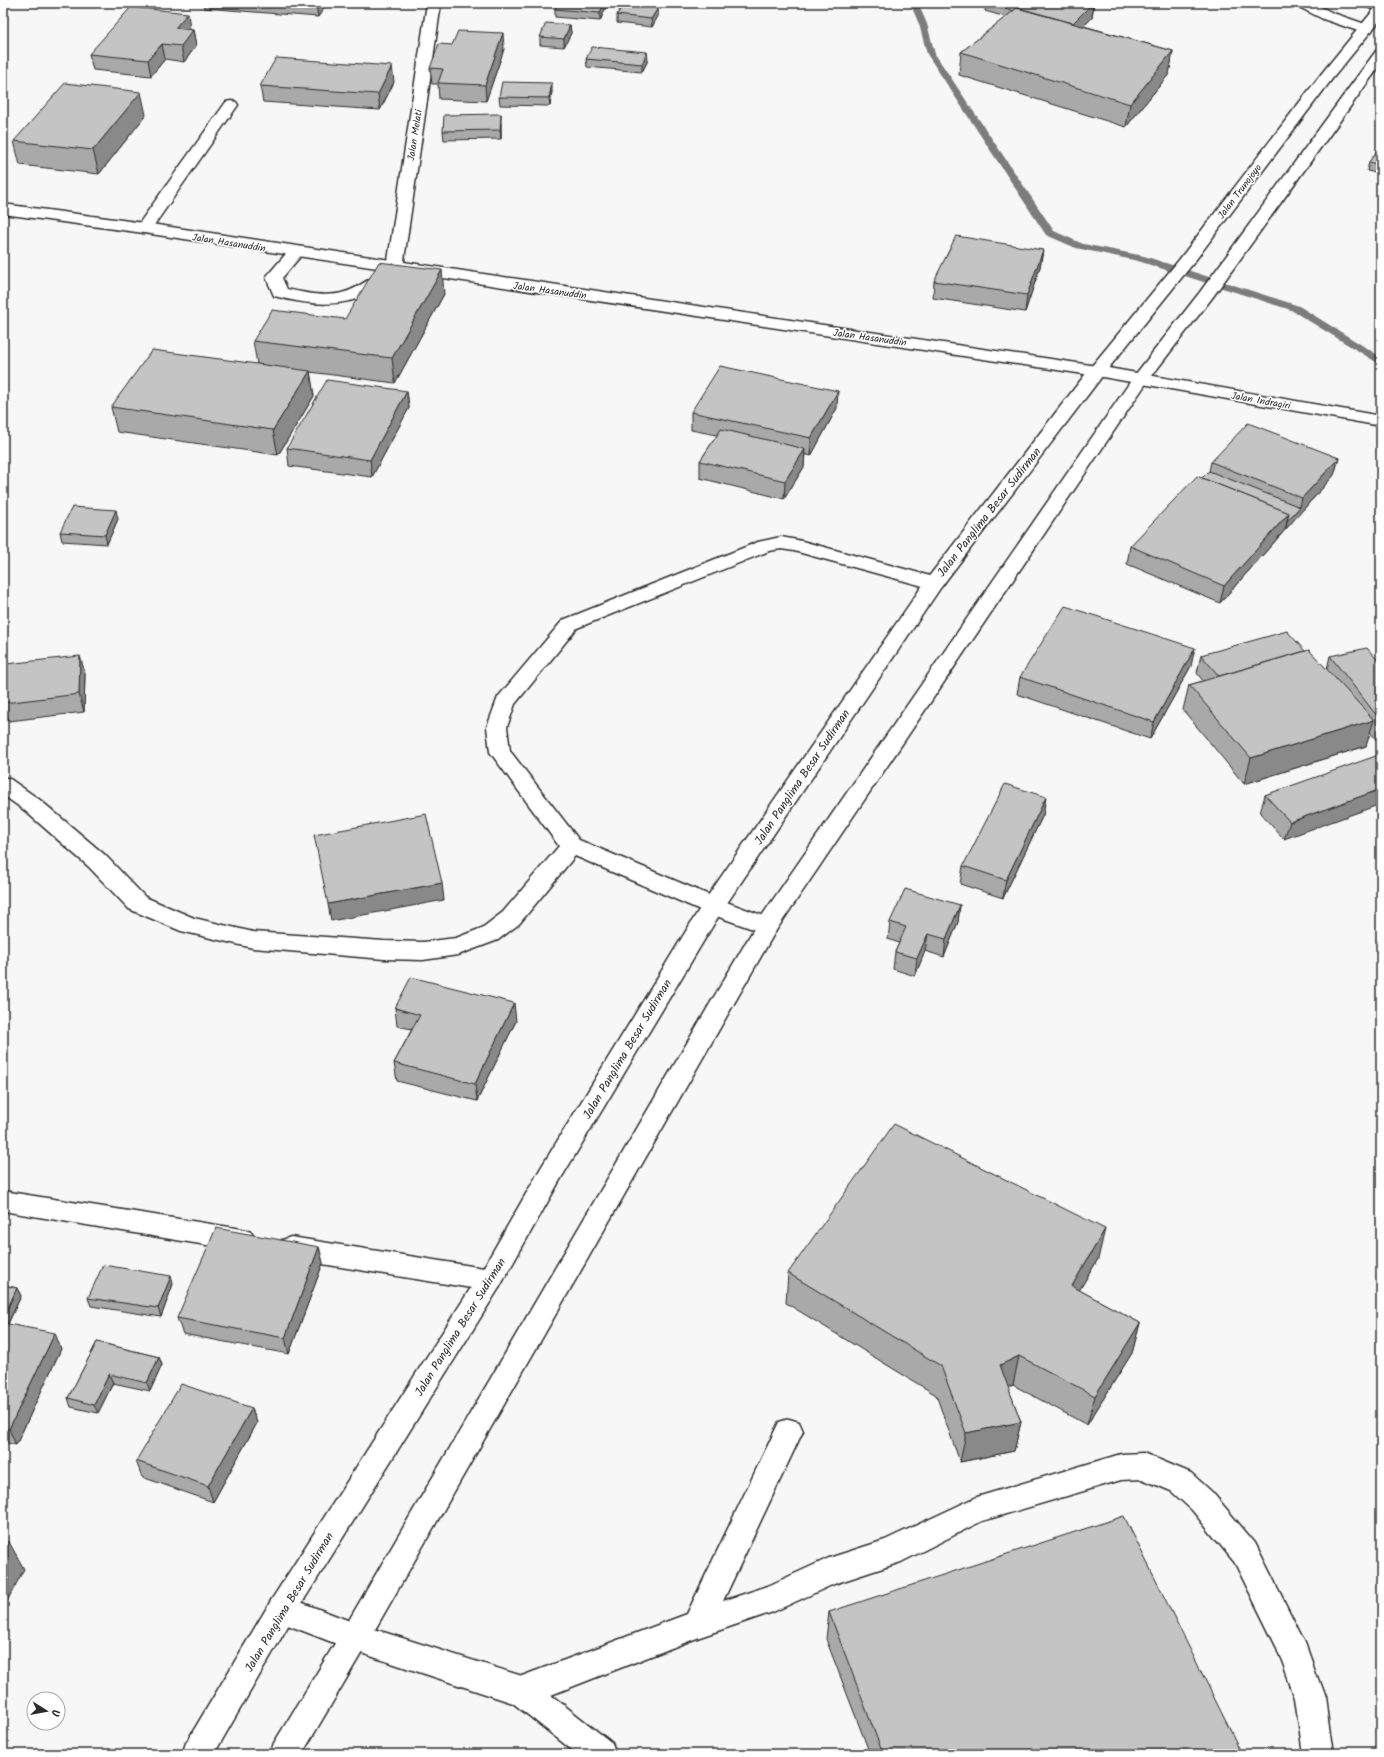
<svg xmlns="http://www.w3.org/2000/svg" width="1384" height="1757" font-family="Kalam,sans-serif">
<rect width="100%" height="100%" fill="#f7f7f7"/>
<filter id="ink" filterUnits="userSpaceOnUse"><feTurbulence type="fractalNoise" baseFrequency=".025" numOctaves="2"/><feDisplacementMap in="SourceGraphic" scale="8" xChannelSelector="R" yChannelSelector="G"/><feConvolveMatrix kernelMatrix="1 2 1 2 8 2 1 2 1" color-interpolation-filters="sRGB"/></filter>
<g filter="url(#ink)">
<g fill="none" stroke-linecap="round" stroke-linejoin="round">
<polygon fill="#7b7b7b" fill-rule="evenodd" points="910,3 918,3 927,24 935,54 1054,231 1083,244 1144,256 1299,306 1381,357 1381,365 1291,310 1138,261 1076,248 1046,235 927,54 919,24"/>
<g stroke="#2b2b2b" stroke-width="3">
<g id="lane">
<polygon points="1295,3 1313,3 1333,13 1371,26 1373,29 1371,32 1361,32 1323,19 1297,6"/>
<polygon points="1361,3 1381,3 1381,11 1363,6"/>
<path d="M296,247L302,249L304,252L282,278L287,289C305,293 327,298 345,292C362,288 378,268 392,272L394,275C390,281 382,287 375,291C344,309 308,305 274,296L266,277L290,249Z"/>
<polygon points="781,537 802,541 941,579 944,583 941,587 934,589 794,551 781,549 769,551 577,628 515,704 507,727 510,751 579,840 721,900 775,920 778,926 775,932 767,934 705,912 575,856 519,924 498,940 458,955 423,960 384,959 253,948 181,931 129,909 89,867 24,810 3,795 3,777 10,779 40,800 105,855 145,897 194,918 253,932 384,941 423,942 456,938 482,928 503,912 559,846 490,752 487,727 498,697 563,620 758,542"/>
<polygon points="789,1419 799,1422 803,1431 723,1601 768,1586 829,1558 885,1540 977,1497 1121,1454 1143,1453 1191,1473 1212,1492 1255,1543 1305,1643 1325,1698 1333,1754 1303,1754 1295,1698 1277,1648 1235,1563 1192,1510 1171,1491 1142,1479 1121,1480 982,1521 901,1562 834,1584 773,1612 697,1638 551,1695 612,1743 616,1754 577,1754 513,1703 355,1651 272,1619 267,1609 272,1599 282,1595 355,1623 522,1676 687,1614 779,1422"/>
</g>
</g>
<g stroke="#2b2b2b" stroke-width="3">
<g id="street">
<polygon points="427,3 441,3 403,267 401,270 395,272 389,270 387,267"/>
<polygon points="231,101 236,102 238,105 150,231 144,233 138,231 136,228 138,225 226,102"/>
<polygon points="3,1191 242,1229 251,1232 255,1240 251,1248 242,1251 3,1211"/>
<polygon points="291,1237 490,1269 499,1272 503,1280 499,1288 490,1291 291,1259 282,1256 278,1248 282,1240"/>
</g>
</g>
<g stroke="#2b2b2b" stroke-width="3">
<polygon id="secondary" points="3,204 144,223 1097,366 1381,416 1381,426 1097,376 144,233 3,214"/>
</g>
<g stroke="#2b2b2b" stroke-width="3">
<g id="primary">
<polygon points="1381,6 1381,19 1332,79 1191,266 1103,375 941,587 721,912 560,1180 499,1288 292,1619 214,1754 182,1754 186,1743 272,1599 481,1272 542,1166 705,900 927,579 1091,367 1179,260 1322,73 1376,7"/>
<polygon points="1381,50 1381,64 1212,298 1147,382 775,932 365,1647 302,1754 270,1754 274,1743 345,1627 759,920 1135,375 1200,292 1376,51"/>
</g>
</g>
<use href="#lane" fill="#fff" fill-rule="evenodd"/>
<use href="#street" fill="#fff" fill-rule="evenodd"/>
<use href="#secondary" fill="#fff" fill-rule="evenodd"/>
<use href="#primary" fill="#fff" fill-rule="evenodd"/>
</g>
<g fill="#a9a9a9" stroke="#2b2b2b">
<polygon points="203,3 327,3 318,17 204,8"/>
<polygon points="557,3 610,3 608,7 605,7 605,9 600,21 555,17 555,9"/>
<polygon points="986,3 1094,3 1092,18 1084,26 1173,51 1169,74 1126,127 959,75 961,52 1006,17 985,11"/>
<polygon points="658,8 658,16 652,27 617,23 617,15"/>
<polygon points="570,25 571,33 564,47 540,45 540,37"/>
<polygon points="190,29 189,30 193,30 196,46 184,62 165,59 151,76 93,70 89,54"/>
<polygon points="504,49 486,101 439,99 438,84 432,84 430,68"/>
<polygon points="586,59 648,60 642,72 587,67"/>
<polygon points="394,82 380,110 263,102 260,86"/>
<polygon points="552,91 550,106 500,105 499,97"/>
<polygon points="146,115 99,174 20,165 14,141"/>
<polygon points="501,123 501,139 444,140 443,131"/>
<polygon points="1381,148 1381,174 1367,171 1369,162"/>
<polygon points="1043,250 1040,267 1025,312 933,298 934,281"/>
<polygon points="444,294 395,383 310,372 314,396 278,455 117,432 111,407 257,364 253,341 345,319"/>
<polygon points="407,391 409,408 372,477 289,466 287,448"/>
<polygon points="837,408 811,456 805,454 804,467 784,499 700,478 700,461 717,435 691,430 691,412"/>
<polygon points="1339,458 1334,475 1220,603 1127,564 1130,546 1202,478 1209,471 1211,462"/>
<polygon points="118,519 107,544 62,541 60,532"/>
<polygon points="1305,651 1327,669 1330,656 1381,664 1381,746 1370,732 1366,746 1244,784 1183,710 1189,685 1203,681 1197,673 1201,655"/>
<polygon points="1191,666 1150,739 1017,694 1020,677"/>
<polygon points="85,673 84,712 9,721 4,703"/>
<polygon points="1381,761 1284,839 1260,813 1265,795"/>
<polygon points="1046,797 1043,815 1003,898 960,884 963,866"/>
<polygon points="960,905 958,922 944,957 925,951 915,976 893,969 895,952 899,943 888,939 890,922"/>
<polygon points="395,1008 516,1021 477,1101 397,1081 394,1063 412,1029 397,1026"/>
<polygon points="319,1247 323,1263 289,1354 183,1334 177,1318"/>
<polygon points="1098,1259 1079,1290 1140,1323 1132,1353 1087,1425 1013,1385 1008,1387 1021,1422 1014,1451 960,1462 936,1395 786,1303 788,1273"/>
<polygon points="173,1284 161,1317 91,1306 88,1298"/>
<polygon points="3,1285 17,1288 21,1296 8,1324 61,1349 16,1445 3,1442"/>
<polygon points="97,1342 159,1357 162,1365 150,1391 113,1383 98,1413 71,1407 68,1398"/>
<polygon points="252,1408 257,1423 213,1502 142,1477 136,1461"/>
<polygon points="829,1612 1242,1754 870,1754 826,1639"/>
</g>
<g fill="#898989" stroke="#2b2b2b">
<polygon points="316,3 327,3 318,17"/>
<polygon points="604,3 605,3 605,9 600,21 600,13"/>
<polygon points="1093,3 1092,18 1070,40 1072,24"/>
<polygon points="658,8 658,16 652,27 651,19"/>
<polygon points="188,13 190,29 178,44 175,28"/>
<polygon points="570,25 571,33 564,47 564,39"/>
<polygon points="193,30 196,46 184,62 181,46"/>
<polygon points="503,33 504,49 486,101 485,85"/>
<polygon points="162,44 165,59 151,76 148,60"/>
<polygon points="1173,51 1169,74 1126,127 1130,104"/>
<polygon points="647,52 648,60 642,72 642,64"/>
<polygon points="392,66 394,82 380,110 378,94"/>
<polygon points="552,83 552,91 550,106 549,98"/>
<polygon points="141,92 146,115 99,174 93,150"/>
<polygon points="501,114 501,139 500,130"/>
<polygon points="1043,250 1040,267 1025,312 1027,295"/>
<polygon points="442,270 444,294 395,383 392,358"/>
<polygon points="310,371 314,396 278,455 273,430"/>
<polygon points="407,391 409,408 372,477 370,460"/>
<polygon points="838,391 837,408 811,456 811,438"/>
<polygon points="805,449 804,467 784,499 785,481"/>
<polygon points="1339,458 1334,475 1285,530 1287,521 1300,507 1302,498"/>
<polygon points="116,510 118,519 107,544 105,535"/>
<polygon points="1289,513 1285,530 1220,603 1224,586"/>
<polygon points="1195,648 1191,666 1150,739 1154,722"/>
<polygon points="80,656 85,673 84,712 79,694"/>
<polygon points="1374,720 1366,746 1244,784 1251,758"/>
<polygon points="1381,789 1381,804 1284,839 1290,822"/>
<polygon points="1046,797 1043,815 1003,898 1006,880"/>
<polygon points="442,883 444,900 331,921 328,904"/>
<polygon points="960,905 958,922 944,957 946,939"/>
<polygon points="928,934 925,951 915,976 917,958"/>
<polygon points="514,1003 516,1021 477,1101 475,1084"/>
<polygon points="1105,1229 1098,1259 1064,1316 1072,1286"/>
<polygon points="319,1247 323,1263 289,1354 285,1338"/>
<polygon points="171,1276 173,1284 161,1317 158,1308"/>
<polygon points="17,1288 21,1296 3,1334 3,1318"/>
<polygon points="1140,1323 1132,1353 1087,1425 1095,1396"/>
<polygon points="55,1333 61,1349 16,1445 9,1429"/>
<polygon points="1019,1356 1013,1385 994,1394 1000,1365"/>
<polygon points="159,1357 162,1365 150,1391 147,1383"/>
<polygon points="109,1374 113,1383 98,1413 94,1405"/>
<polygon points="252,1408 257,1423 213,1502 208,1486"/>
<polygon points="1021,1422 1014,1451 960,1462 966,1433"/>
<polygon points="9,1542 24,1569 3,1609 3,1554"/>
</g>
<g fill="#c4c4c4" stroke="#2b2b2b">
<polygon points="558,3 604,3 600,13 555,9"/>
<polygon points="986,3 1025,3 1019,8 1017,8 1014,11"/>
<polygon points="1025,3 1093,3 1073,23 1019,8"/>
<polygon points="623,4 658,8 651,19 617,15"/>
<polygon points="131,7 188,13 175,28 193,30 181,46 162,44 148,60 89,54"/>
<polygon points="1017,8 1173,51 1130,104 961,52"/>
<polygon points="546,23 570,25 564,39 540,37"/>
<polygon points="458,31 503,33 485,85 438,83 443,69 430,68 439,44 452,45"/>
<polygon points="592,47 647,52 642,64 586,59"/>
<polygon points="276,58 392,66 378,94 260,86"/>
<polygon points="502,82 552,83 549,98 499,97"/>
<polygon points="65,83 141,92 93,150 14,141"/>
<polygon points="501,114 500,130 443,131 444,115"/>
<polygon points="1379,148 1381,148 1381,165 1369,162"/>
<polygon points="956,236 1043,250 1027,295 934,281"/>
<polygon points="379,262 442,270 392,358 253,341 272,310 345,319"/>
<polygon points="152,350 310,371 273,430 111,407"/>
<polygon points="720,366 838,391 811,438 691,412"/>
<polygon points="327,380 407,391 370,460 287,448"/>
<polygon points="1248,423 1339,458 1302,498 1211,462"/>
<polygon points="721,429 805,449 785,481 700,461"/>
<polygon points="1209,471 1300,507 1287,521 1289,513 1202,478"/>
<polygon points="1197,476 1289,513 1224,586 1130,546"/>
<polygon points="72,507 116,510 105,535 60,532"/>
<polygon points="1065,606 1195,648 1154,722 1020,677"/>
<polygon points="1287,631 1305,651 1219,676 1201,655"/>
<polygon points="1367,648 1381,664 1381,721 1330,656"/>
<polygon points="1309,650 1374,720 1251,758 1189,685"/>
<polygon points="80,656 79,694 4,703 6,664"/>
<polygon points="1376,756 1381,761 1381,789 1290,822 1265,795"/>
<polygon points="1005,784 1046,797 1006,880 963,866"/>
<polygon points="426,814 442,883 328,904 314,835"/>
<polygon points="905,889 960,905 946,939 928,934 917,958 895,952 906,927 890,922"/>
<polygon points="411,977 514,1003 475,1084 394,1063 420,1015 395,1008"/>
<polygon points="894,1124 1105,1229 1072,1286 1140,1323 1095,1396 1019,1356 1000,1365 1021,1422 966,1433 941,1366 788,1273"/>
<polygon points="216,1228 319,1247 285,1338 177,1318"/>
<polygon points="103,1265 171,1276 158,1308 88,1298"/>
<polygon points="3,1285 17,1288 3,1318"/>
<polygon points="3,1323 55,1333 9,1429 3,1428"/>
<polygon points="97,1342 159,1357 147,1383 109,1374 94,1405 68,1398"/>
<polygon points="181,1384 252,1408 208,1486 136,1461"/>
<polygon points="1124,1516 1242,1754 883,1754 829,1612"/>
<polygon points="3,1540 9,1542 3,1554"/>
</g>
</g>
<g text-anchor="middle" stroke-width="3" stroke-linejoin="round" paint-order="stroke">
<g font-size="10" fill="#2b2b2b" stroke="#fff">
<text transform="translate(414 135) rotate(-81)" y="4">Jalan Melati</text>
<text transform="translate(1239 191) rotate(-53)" y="4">Jalan Trunojoyo</text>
<text transform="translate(229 242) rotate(9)" y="4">Jalan Hasanuddin</text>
<text transform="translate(550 290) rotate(8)" y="4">Jalan Hasanuddin</text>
<text transform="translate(870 337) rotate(8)" y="4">Jalan Hasanuddin</text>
<text transform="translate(1261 400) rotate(10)" y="4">Jalan Indragiri</text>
</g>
<g font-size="12" fill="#2b2b2b" stroke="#fff">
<text transform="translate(989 512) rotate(-52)" y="4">Jalan Panglima Besar Sudirman</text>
<text transform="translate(802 777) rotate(-56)" y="4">Jalan Panglima Besar Sudirman</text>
<text transform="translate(627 1049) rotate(-59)" y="4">Jalan Panglima Besar Sudirman</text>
<text transform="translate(460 1327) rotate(-58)" y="4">Jalan Panglima Besar Sudirman</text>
<text transform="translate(289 1602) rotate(-59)" y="4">Jalan Panglima Besar Sudirman</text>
</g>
</g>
<rect width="1384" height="1757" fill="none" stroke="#fff" stroke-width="16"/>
<rect x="8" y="8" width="1368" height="1741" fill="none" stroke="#2b2b2b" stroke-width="1.5" filter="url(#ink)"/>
<g transform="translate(46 1711) rotate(101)"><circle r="19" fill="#ffffff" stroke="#aaaaaa"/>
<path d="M0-3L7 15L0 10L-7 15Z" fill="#2b2b2b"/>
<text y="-6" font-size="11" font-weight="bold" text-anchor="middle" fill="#2b2b2b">U</text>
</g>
</svg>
